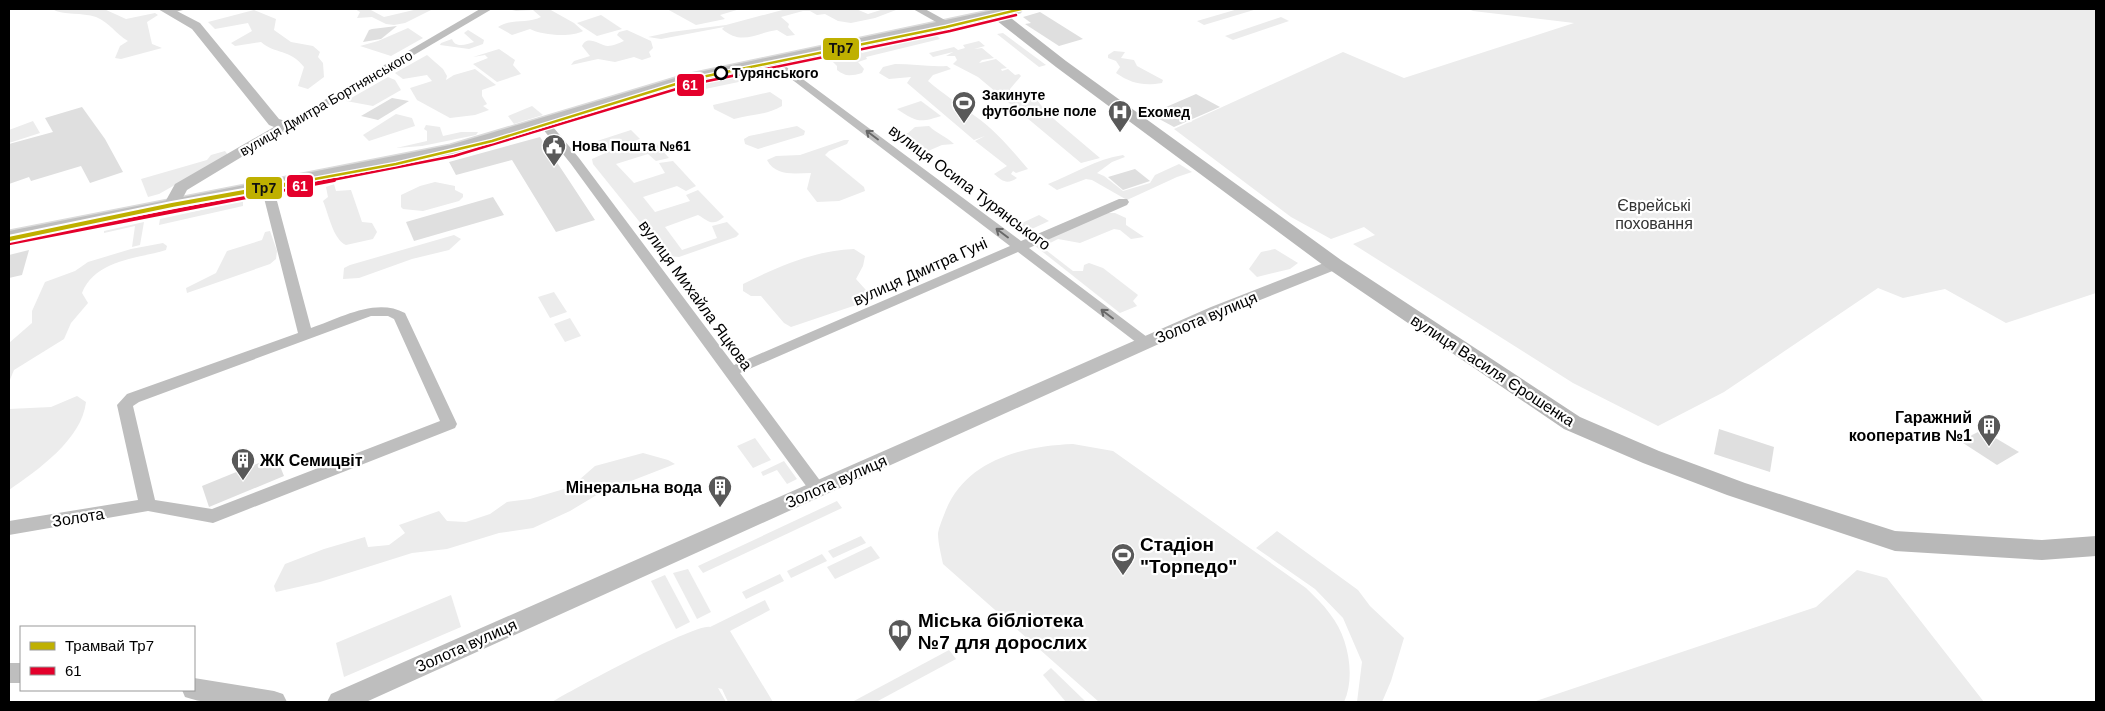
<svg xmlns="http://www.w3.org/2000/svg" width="2105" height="711" font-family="Arial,sans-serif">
<rect width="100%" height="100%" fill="#fff"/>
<g fill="#ececec">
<path d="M52,9H104L126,19L155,13L158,15L147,22L152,44L162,48L121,59L115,58L120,46L128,41C116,34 109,22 96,17C82,12 64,16 52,9Z"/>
<polygon points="355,9 369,9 384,17 418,9 433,9 405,23 394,25 386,24 372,17 357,18 360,12"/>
<path d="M508,9H549L574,23L583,31C571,38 541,35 530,29L512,35L498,27C512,18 527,24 541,17L533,10L516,11Z"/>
<polygon points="667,9 740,9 720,15 725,19 696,25"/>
<path d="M786,9H856L868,14L884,9L896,10L875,18L851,23L838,21L825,14L817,15L810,11H803L781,17L789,24L788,27L795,35L787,36L777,30C755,33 742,46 722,29L724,27L661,39L648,37L671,32L726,25Z"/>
<polygon points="1238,9 1257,9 1204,25 1197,21"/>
<polygon points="1469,9 2096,9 2096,293 2006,323 1945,289 1903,298 1878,288 1724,392 1658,426 1573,383 1353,244 1375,235 1364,227 1331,239 1291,217 1174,129 1343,52 1404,78 1574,23 1473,11"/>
<path d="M254,10L276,19L274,30L291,42L313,46L320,52L318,57L323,63L324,77L308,89L298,86L304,67C289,48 276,55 261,42L235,46L231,43L252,31L248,23L215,29L208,22Z"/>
<polygon points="601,15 622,29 597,36 577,23"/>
<polygon points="1281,17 1289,21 1233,40 1225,36"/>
<polygon points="408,28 423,38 391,56 360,46 378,41"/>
<path d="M468,30L484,40L483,44L469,49L440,45L441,43L452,39C455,48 466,45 474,42L464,33Z"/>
<path d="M627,30L651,41L653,48L649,52L651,57L642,60L634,57L615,62L598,59L571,65L574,61L590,56L582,46C587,34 599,45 608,46C613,46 619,43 624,41L617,35L619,32Z"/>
<polygon points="1003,33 1046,65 1039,67 997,34"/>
<path d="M936,35L940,39L866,57L867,59L858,62L864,69L862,73C851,76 846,77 837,70V66L829,58L860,51L862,53Z"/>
<polygon points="979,41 985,46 974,49 982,48 994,58 982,60 979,63 996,59 1007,68 1001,69 1002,71 1008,69 1015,75 1019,74 1021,76 1010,89 1010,92 1030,91 1048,114 1100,158 1081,163 978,77 953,64 957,60 955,56 946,56 953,52 933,57 929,53 954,47 958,50 965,48 963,45"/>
<polygon points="499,49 515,60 513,65 521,74 497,82 473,64 488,58 485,55 473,57"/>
<path d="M1114,51L1125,52L1121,58L1134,60L1137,66L1163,80L1162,83C1144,86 1132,84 1116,73L1120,67L1116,61L1108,58V55Z"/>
<polygon points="427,55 443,69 447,76 446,80 454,75 475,69 496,85 482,90 482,96 487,104 483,106 489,110 475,115 450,118 417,100 410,88 432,81 427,75 403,79 395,73"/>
<path d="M895,64C913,64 928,67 947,66L951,69L933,75L928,81C943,94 959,104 975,116C996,131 1012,150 1028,169L1016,173L1013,171L1011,174L1017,178C1007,185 1002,181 994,174L1007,166L975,141L985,136L974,140L907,83L911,77L889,79L879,73L883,67Z"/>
<polygon points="768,67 772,75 705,89 697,83"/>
<polygon points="388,77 395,80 401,90 373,106 346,101"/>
<path d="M770,92L782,100V106C768,115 750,114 734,119L714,109L713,105Z"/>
<path d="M921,101L941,116C920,123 916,122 897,109Z"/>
<polygon points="532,106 543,115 514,124 508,116"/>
<polygon points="396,114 412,118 415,126 369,141 363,135"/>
<polygon points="33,121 40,133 9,143 9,130"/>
<polygon points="426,125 440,127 443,136 461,132 478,132 476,135 422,146 396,148 427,141 427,131 424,129"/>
<polygon points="797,126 805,131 804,135 758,149 745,144 744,139 749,136"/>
<path d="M929,126C937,134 946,136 954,144L942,145L921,154L894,135L908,133L915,127Z"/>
<polygon points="631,130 640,139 603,151 594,142"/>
<path d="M844,140H849L847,144L829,151L825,155L864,187L865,191L839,201L817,202L807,189L811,173C795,173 776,177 767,160L776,156L800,155Z"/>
<path d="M654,141L669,158L656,161L648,154L616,164L634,183L665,173L659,163L673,161L696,186L686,191L677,186L643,197L655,212L690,201L686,195L698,190L724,217C711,227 709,221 698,215L665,227L682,250L717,238L712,226L727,222L739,234L736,237L679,257L667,256L593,164L592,159C611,150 633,142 654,141Z"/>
<polygon points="225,151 228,155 159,194 148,197 141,179 207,160 211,155"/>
<path d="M1123,155L1125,157L1112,162L1097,173L1104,176L1123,191L1150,183L1155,175L1179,164L1192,172L1177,177L1127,200L1092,180L1086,179L1057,190L1048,184C1074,174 1096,159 1123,155Z"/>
<polygon points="435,182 455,186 455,190 463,194 463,197 459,201 423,211 403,209 401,207 401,195 420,186"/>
<path d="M334,184L336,191L351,190L362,222L372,223L377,232L373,239L346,245C333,239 329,215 323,201L328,197L326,187Z"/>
<polygon points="243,201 243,206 159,225 160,219"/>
<polygon points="1105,213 1115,213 1126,218 1126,225 1144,237 1131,239 1120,230 1114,229 1080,243 1058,239 1042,247 1073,271 1083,271 1084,265 1089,263 1103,268 1138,295 1133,301 1137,306 1120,313 1034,245"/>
<polygon points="1039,215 1049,221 1021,234 1006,223 1016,219 1022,223"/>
<polygon points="144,222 140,245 132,247 135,226 104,233 104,231"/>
<polygon points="270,231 277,251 276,259 270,264 187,293 186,288 216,273 227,251 262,240 265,232"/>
<polygon points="454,235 461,239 449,250 412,259 359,278 343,279 344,268 350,265"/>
<path d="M163,243L167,246L166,250C136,259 95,260 82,293L88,303L71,323L64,339L14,370L9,382V343L32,323V311L45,282L75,271L88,262L131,249Z"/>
<path d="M854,249L865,256L863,266L856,279L874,299L791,327L784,323L761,296H751L743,291V284C777,267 816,250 854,249Z"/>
<polygon points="1275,249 1298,263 1290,269 1257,277 1249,269 1261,252"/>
<polygon points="554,292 567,312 550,318 538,297"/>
<polygon points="570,318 581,336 565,342 554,324"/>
<path d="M77,396L86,402C82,439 38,470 9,490V409L51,407Z"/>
<polygon points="755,438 771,460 753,468 737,446"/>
<path d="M1073,444L1113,451L1306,588C1314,596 1323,604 1330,614C1348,636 1356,676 1344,702H1099L943,564C941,554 938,543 938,533C939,527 942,520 944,515C963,461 1021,446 1073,444Z"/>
<polygon points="643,453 668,460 675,464 600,493 570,511 533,528 499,533 447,549 412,553 320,582 276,592 274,586 285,564 324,549 365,537 368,547 389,545 405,533 399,525 439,511 447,521 466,522 490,514 507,502 530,499 571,487 595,466"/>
<polygon points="784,461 797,479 787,484 777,470 763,476 761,472"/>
<polygon points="837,501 842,508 703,573 698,566"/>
<polygon points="1277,531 1358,590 1370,606 1404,638 1391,681 1382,702 1357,702 1362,662 1343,618 1315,589 1256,548"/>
<polygon points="861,536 866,543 833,558 828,551"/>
<polygon points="871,546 880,558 835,579 827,567"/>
<polygon points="822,554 827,561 791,578 787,571"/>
<polygon points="688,569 711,612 697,619 673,573"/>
<polygon points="1857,570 1887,578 1984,702 1533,702 1816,607"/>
<polygon points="780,574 784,581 746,599 742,592"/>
<polygon points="665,575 690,622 676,629 651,581"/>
<polygon points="451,595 461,627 344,677 336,643"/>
<path d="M765,600L770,610L730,631L773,702H728L722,689L718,688L726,702H552C572,690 696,623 710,627Z"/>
<polygon points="949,650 956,659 876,702 852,702"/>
<polygon points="1051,668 1086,702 1066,702 1043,675"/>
</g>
<g fill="#dfdfdf">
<polygon points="1040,12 1083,39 1059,46 1025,24 1031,23 1023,17"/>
<polygon points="397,26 381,39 363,42 369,30 372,29"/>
<polygon points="1196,94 1220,107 1174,127 1150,114"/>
<polygon points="392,98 409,101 378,120 361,116"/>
<polygon points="82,107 105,139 123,172 90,183 81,166 31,181 29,177 9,184 9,144 53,132 45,118"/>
<polygon points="540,137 570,182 595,220 556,232 512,160 456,175 449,162"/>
<polygon points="1135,169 1150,181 1123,190 1108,177"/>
<polygon points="493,197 504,215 414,241 406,222"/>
<polygon points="29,250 22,275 9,278 9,255"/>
<polygon points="1719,429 1774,447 1770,472 1714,454"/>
<polygon points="1982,430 2019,452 1997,465 1960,441"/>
<polygon points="276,456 284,476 209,507 202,486"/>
</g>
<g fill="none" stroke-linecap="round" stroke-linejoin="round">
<g stroke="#dbdbdb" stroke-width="3">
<polygon id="primary" points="998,9 1022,9 1020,12 949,29 694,82 453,155 9,243 9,231 450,145 685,75"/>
</g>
<g fill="#bebebe" fill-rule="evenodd">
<polygon points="171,9 187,9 167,14 167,10"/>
<polygon points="480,9 492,9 290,128 286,129 280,126"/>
<polygon points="913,9 925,9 954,25 945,27"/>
<polygon points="773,57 1021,241 1119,199 1127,199 1129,202 1127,205 1029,248 1151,340 1153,343 1151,346 1141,346 1018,252 740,373 827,490 824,494 818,496 812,494 571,164 538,123 540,121 548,121 579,158 734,365 1010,246 769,62 769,58"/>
<path d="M267,182L273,186L311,328C340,318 376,297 405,313L457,424L455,428L213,523L148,511L9,535V521L138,500L117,405L127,394L298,333L261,186ZM371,316H388L394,319L440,421L212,509L155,500L133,406L139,402Z"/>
</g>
<g fill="#bebebe" fill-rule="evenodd">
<polygon points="158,9 173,9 200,23 279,119 291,123 293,126 187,190 178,207 172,209 164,204 175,184 274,127 269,125 192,29"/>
<polygon points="1334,259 1340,260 1343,264 1340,268 1223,315 366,702 327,702 331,694 1211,307"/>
<rect x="9" y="663" width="12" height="20"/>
<path d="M194,678L274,691L283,694L287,702C257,704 213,707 185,697L182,690H194Z"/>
</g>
<polygon fill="#b8b8b8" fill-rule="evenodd" points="997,10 1002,11 1066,61 1341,260 1580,417 1659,451 1745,483 1895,531 2042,540 2096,536 2096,556 2042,560 1895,551 1727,495 1643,463 1564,429 1327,268 1056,67 992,17 990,14 992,11"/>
<use href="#primary" fill="#bebebe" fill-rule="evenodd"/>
<g stroke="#fff" stroke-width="5">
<polyline id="bus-1-far1" points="327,181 454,156 693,84 950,31 1016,15"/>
</g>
<g stroke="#fff" stroke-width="8">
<polyline id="bus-1" points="10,243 334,180"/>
</g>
<use href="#bus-1-far1" stroke="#e4002b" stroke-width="2.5"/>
<use href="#bus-1" stroke="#e4002b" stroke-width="4"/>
<g stroke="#fff" stroke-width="5">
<polyline id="tram-1-far1" points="304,181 396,164 492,141 692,79 946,27 1021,9"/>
</g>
<g stroke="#fff" stroke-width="8">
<polyline id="tram-1" points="9,239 172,205 311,180"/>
</g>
<use href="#tram-1-far1" stroke="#bfb000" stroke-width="2.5"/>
<use href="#tram-1" stroke="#bfb000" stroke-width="4"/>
</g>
<defs><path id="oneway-shaft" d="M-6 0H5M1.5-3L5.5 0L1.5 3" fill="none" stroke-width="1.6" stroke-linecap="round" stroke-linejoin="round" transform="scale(1.25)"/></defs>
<g stroke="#686868">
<use href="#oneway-shaft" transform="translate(872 135) rotate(-143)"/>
<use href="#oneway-shaft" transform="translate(1002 233) rotate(-143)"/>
<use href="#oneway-shaft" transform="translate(1107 314) rotate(-143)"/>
</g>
<defs>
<g id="stadium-pin" transform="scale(1.25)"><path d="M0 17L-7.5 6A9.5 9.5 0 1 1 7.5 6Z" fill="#595959" stroke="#fff"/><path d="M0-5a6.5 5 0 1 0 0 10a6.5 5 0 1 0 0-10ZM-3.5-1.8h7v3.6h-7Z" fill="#fff"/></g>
<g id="hospital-pin" transform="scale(1.25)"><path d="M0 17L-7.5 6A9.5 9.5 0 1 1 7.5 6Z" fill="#595959" stroke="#fff"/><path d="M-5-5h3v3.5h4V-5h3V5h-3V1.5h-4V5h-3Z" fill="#fff"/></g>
<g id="civic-pin" transform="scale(1.25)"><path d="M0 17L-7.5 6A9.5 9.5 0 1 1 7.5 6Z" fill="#595959" stroke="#fff"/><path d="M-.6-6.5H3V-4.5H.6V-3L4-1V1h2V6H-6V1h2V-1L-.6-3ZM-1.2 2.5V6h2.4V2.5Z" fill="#fff"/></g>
<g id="building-pin" transform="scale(1.25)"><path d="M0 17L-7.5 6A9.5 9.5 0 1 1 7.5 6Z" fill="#595959" stroke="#fff"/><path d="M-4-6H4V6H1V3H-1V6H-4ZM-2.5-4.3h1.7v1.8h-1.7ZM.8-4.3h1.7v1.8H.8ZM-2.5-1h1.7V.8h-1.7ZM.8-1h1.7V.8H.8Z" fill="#fff"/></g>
<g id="library-pin" transform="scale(1.25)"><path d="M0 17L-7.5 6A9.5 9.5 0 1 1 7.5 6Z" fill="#595959" stroke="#fff"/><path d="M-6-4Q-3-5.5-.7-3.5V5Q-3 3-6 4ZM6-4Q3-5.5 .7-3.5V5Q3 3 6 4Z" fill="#fff"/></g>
</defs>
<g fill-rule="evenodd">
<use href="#stadium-pin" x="964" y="103"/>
<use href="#hospital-pin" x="1120" y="112"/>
<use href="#civic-pin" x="554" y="146"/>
<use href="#building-pin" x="1989" y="426"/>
<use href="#building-pin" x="243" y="460"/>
<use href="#building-pin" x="720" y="487"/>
<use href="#stadium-pin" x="1123" y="555"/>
<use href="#library-pin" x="900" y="631"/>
</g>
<circle fill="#fff" stroke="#000" stroke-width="2.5" cx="721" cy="73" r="6"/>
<g text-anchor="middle" stroke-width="4.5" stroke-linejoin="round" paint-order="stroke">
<g font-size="14" font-weight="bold" fill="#000" stroke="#fff" text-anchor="start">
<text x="732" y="78">Турянського</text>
</g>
<g font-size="14" font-weight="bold" fill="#000" stroke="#fff" text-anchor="start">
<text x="982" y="100">Закинуте<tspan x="982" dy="16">футбольне поле</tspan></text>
<text x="1138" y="117">Ехомед</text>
<text x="572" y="151">Нова Пошта №61</text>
</g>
<g font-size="14" fill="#000" stroke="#fff">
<text transform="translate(326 103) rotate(-30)" y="5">вулиця Дмитра Бортнянського</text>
</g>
<g font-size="16" fill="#000" stroke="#fff">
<text transform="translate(970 187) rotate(37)" y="6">вулиця Осипа Турянського</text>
<text transform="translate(920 271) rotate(-24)" y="6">вулиця Дмитра Гуні</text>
<text transform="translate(696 295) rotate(54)" y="6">вулиця Михайла Яцкова</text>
<text transform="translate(1206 317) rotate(-23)" y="6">Золота вулиця</text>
<text transform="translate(1493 370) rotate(33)" y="6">вулиця Василя Єрошенка</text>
<text transform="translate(836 481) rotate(-24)" y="6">Золота вулиця</text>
<text transform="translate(78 517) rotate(-9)" y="6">Золота</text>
<text transform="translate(466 645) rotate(-24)" y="6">Золота вулиця</text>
</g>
<g font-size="16" fill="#333" stroke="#fff">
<text x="1654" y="211">Єврейські<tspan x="1654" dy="18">поховання</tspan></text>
</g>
<g font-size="16" font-weight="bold" fill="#000" stroke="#fff" text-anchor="end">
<text x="1972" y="423">Гаражний<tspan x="1972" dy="18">кооператив №1</tspan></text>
<text x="260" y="466" text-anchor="start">ЖК Семицвіт</text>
<text x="702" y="493">Мінеральна вода</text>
</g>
<g font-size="19" font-weight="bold" fill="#000" stroke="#fff" text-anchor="start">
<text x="1140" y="551">Стадіон<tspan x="1140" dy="22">"Торпедо"</tspan></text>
<text x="918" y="627">Міська бібліотека<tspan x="918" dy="22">№7 для дорослих</tspan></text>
</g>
</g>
<g stroke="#fff" stroke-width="2">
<rect x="822" y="37" width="38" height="24" rx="5" fill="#bfb000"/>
<rect x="676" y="73" width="29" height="24" rx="5" fill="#e4002b"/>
<rect x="286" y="174" width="28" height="24" rx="5" fill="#e4002b"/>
<rect x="245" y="176" width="38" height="24" rx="5" fill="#bfb000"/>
</g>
<g font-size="14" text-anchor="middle" font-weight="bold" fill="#fff">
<text x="690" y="90">61</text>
<text x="300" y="191">61</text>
</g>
<g font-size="14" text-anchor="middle" font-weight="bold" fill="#111">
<text x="841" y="53">Тр7</text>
<text x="264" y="193">Тр7</text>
</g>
<rect width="2105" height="711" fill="none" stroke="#000000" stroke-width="20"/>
<rect x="20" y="626" width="175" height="65" fill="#ffffff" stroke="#999999"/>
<rect x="30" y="642" width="25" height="8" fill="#bfb000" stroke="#999999"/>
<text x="65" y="651" font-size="15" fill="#000000">Трамвай Тр7</text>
<rect x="30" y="667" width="25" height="8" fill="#e4002b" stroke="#999999"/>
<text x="65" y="676" font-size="15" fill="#000000">61</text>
</svg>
